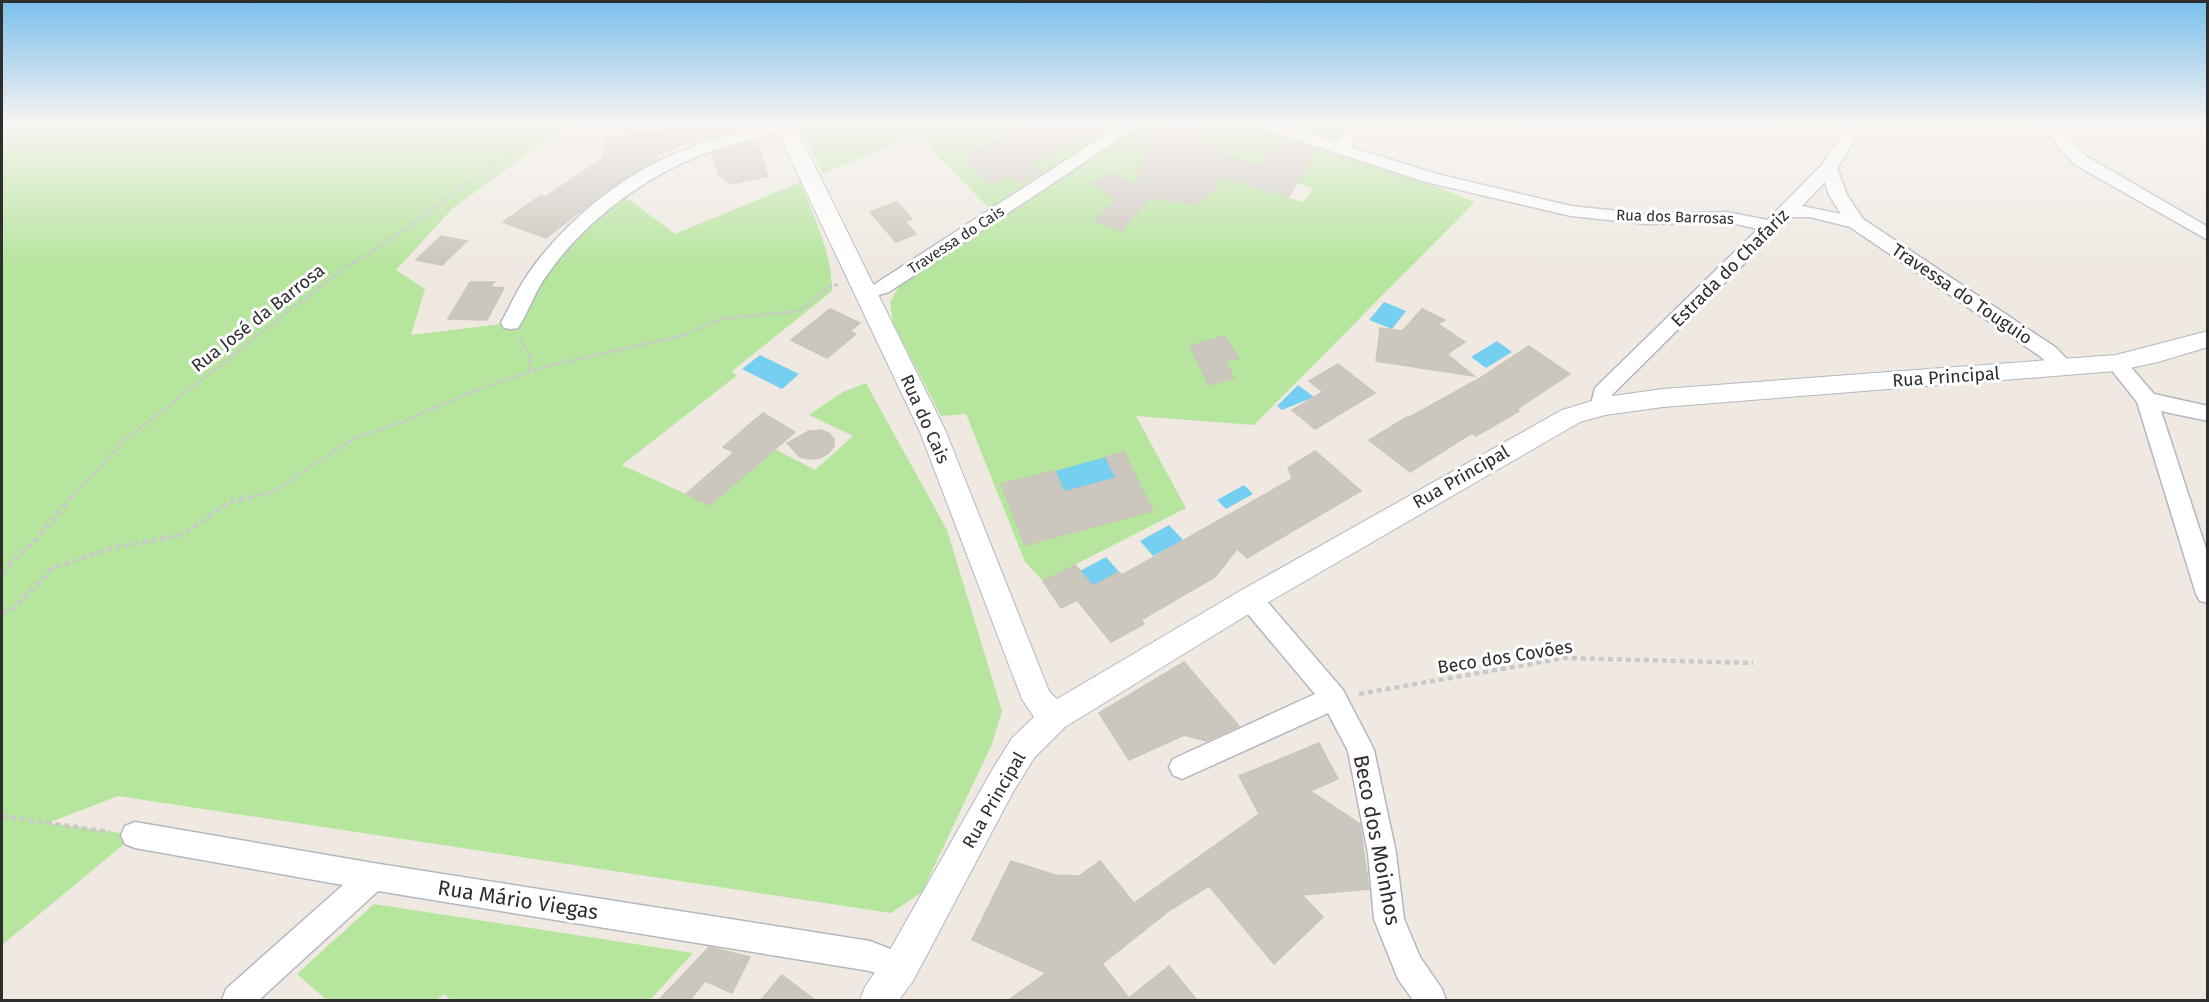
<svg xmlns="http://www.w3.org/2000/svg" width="2209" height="1002" font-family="'Fira Sans',sans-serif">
<rect width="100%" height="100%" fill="#efe9e1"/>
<g fill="#b6e59e" fill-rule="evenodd">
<path d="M2,124H574L551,137L453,208L396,270L425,289L411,335L511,323L545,264L622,194L675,234L801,182C814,218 832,253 832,291L732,371L736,376L622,465L710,505L775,449L815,470L853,436L809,415L843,392L866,383L947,530L1002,711L992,744L922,892L891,913L118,796L48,823L135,835L2,945Z"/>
<path d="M799,124H1362L1340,148L1475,202L1254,425L1136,416L1186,508L1043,581L1025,562L966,414L941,416L893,323L890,302L900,285L995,214L917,135L823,173ZM1219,143L1216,191L1138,178L1147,150ZM1292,181L1314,189L1303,202L1258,188Z"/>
<polygon points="374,904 693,953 650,1000 451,1000 444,994 436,1000 327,1000 297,974"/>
</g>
<g fill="#75cff0">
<polygon points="1384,302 1406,311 1392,329 1369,320"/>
<polygon points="1497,341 1512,352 1486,368 1471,357"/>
<polygon points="760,355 799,374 782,389 742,369"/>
<polygon points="1298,385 1314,397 1282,410 1277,406"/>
<polygon points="1106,457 1116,478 1064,492 1055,471"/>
<polygon points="1244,485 1253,494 1226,509 1217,500"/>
<polygon points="1169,525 1183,540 1153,556 1140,541"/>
<polygon points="1106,557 1119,572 1093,586 1080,571"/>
</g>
<g fill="#cbc7bf" stroke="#cbc5ba" stroke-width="1.5">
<polygon points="684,124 750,124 751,127 708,139 707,136 657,154 656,160 650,162 613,186 546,238 503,222 541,195 545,197 599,161 601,162 608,136 661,133"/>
<polygon points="1029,124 1117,124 1029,164 1041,172 1019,183 1009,176 992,183 966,163 972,160 965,155"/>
<polygon points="1160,124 1208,124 1195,143 1219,143 1219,153 1262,167 1275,142 1291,146 1295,142 1316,149 1289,197 1217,175 1216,191 1211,191 1197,204 1150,198 1119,233 1120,230 1094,221 1116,200 1093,183 1114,173 1135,187 1153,134"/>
<polygon points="756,140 768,176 732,184 719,175 712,153"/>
<polygon points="897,202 912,219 905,222 916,234 896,242 870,212"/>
<polygon points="441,236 467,241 442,265 416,260"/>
<polygon points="470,282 494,282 490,287 504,288 487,320 448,319"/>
<polygon points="830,309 860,323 850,331 856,334 827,358 791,340"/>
<polygon points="1422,309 1445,320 1438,324 1465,342 1447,354 1474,376 1376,361 1380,328 1402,331"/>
<polygon points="1225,336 1239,359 1225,361 1234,378 1209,385 1190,346"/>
<polygon points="1529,346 1570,374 1517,409 1519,411 1476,436 1472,433 1410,472 1369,440 1407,417 1408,418 1482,377"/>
<polygon points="1338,364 1375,393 1315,429 1292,410 1323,392 1309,381"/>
<polygon points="763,413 795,432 710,505 686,494 734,452 723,447"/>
<polygon points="820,430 829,433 834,439 834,446 829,453 820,458 809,459 800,457 787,443 809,431"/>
<polygon points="1315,451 1361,491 1247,558 1237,549 1215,577 1141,620 1144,624 1111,642 1077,600 1061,608 1043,581 1075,565 1093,586 1119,572 1122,575 1292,479 1288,468"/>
<polygon points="1124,452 1153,511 1025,545 1001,484 1055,471 1064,492 1116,478 1106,457"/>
<polygon points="1184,662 1239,726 1206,741 1184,735 1129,760 1099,713"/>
<polygon points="1319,743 1338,779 1310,791 1360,824 1369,889 1302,895 1323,917 1274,964 1209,886 1170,910 1102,964 1129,998 1169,966 1197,1000 1009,1000 1046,973 972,940 1011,861 1055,875 1079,876 1100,861 1134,903 1259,814 1239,776"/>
<polygon points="709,947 750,957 732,993 705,981 690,1000 659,1000"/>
<polygon points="782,975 815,1000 761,1000"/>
</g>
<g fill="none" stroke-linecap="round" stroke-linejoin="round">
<g stroke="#b4b7c1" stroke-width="3">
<g id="minor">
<path d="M769,124L792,125L790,129C761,137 730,144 701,155C642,178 583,223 547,275C535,291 529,311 518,328L511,329L504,328L501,323C511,304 520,284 533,267C567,221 620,177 672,155C703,141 736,134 769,124Z"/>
<polygon points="1122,124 1142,124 889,292 866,299 859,297 856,293 859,289 875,284"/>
<path d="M1258,124H1285L1336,142L1353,124H1370L1350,147L1437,174L1571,206L1647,214L1727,212L1767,220L1822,165L1849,124H1865L1837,168L1847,195L1863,219L2055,347L2076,368L2073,373C2059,377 2051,366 2041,357L1850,227L1810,217H1791L1612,395L1615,406L1612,411L1605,413L1598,411L1592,400L1595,388L1758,229L1727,222L1647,224L1571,216L1426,182L1260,128ZM1825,182L1829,195L1841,214L1802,206Z"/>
<polygon points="2038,124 2055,124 2086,156 2208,227 2208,240 2074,164"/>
<polygon points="2116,356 2123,358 2154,394 2208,406 2208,421 2161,411 2208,555 2208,603 2200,601 2196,594 2137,402 2106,363 2109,358"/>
<polygon points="1250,589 1259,592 1343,690 1370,742 1374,750 1396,853 1404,919 1420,957 1442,989 1446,1000 1413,1000 1398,979 1374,919 1368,853 1348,751 1328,713 1191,775 1182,779 1173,775 1169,767 1173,759 1315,694 1241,606 1238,599 1241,592"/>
<polygon points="135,822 373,863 870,941 911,957 915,968 911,979 900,983 870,971 378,891 259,1000 222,1000 226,989 343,885 135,848 125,844 121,835 125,826"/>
</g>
</g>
<g stroke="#b4b7c1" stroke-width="2">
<polygon id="tertiary" points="774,124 794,124 946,432 1049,691 1057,699 1240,591 1562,410 1605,397 1663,389 2116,355 2208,331 2208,347 2158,362 2116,371 1663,407 1605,415 1580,422 1260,607 1065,727 1034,758 1013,792 913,981 899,1000 860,1000 865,987 887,955 991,772 1012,738 1034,717 1022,699 920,432"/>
</g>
<g stroke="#c9c9c9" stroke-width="3" stroke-dasharray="4 2" stroke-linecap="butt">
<polyline points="520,339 531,358 528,372"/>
<path d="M71,497L125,440L344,268C406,234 459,185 519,148C533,139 549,132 564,124"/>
<polyline points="250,497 273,492 353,439 405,421 463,395 543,367 685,335 721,319 799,311 829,287 839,284"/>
</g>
<g stroke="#c9c9c9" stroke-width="4.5" stroke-dasharray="5 4" stroke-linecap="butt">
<polyline points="2,573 40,535 72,496"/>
<polyline points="2,613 14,608 53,568 112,548 182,535 229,502 257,496"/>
<polyline points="1359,694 1564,658 1753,663"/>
<polyline points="2,816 110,832"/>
</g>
<use href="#minor" fill="#fff" fill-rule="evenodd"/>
<use href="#tertiary" fill="#fff" fill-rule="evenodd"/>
</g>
<linearGradient id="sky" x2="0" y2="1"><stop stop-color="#7abfeb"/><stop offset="0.47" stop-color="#f8f5f2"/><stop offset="1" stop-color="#f8f5f2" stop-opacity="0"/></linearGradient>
<rect width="2209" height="265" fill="url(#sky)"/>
<g text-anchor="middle" stroke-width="6" stroke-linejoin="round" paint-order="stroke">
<g font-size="15" fill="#2e2e2e" stroke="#fff">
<text transform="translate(1675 217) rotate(2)" y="5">Rua dos Barrosas</text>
<text transform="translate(956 240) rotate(-33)" y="5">Travessa do Cais</text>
</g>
<g font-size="18" fill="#2e2e2e" stroke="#fff">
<text transform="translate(1730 268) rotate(-45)" y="6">Estrada do Chafariz</text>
<text transform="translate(1962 294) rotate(34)" y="6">Travessa do Touguio</text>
<text transform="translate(258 318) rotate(-38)" y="6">Rua José da Barrosa</text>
<text transform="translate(1946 377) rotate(-4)" y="6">Rua Principal</text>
<text transform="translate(925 419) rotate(66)" y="6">Rua do Cais</text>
<text transform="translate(1461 477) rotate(-30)" y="6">Rua Principal</text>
<text transform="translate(1505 657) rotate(-9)" y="6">Beco dos Covões</text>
<text transform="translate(994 800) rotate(-60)" y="6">Rua Principal</text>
</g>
<g font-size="21" fill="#2e2e2e" stroke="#fff">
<text transform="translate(1377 840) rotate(79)" y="7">Beco dos Moinhos</text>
<text transform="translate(518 900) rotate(9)" y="7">Rua Mário Viegas</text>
</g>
</g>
<rect width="2209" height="1002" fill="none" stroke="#2e2e2e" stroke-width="6"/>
</svg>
